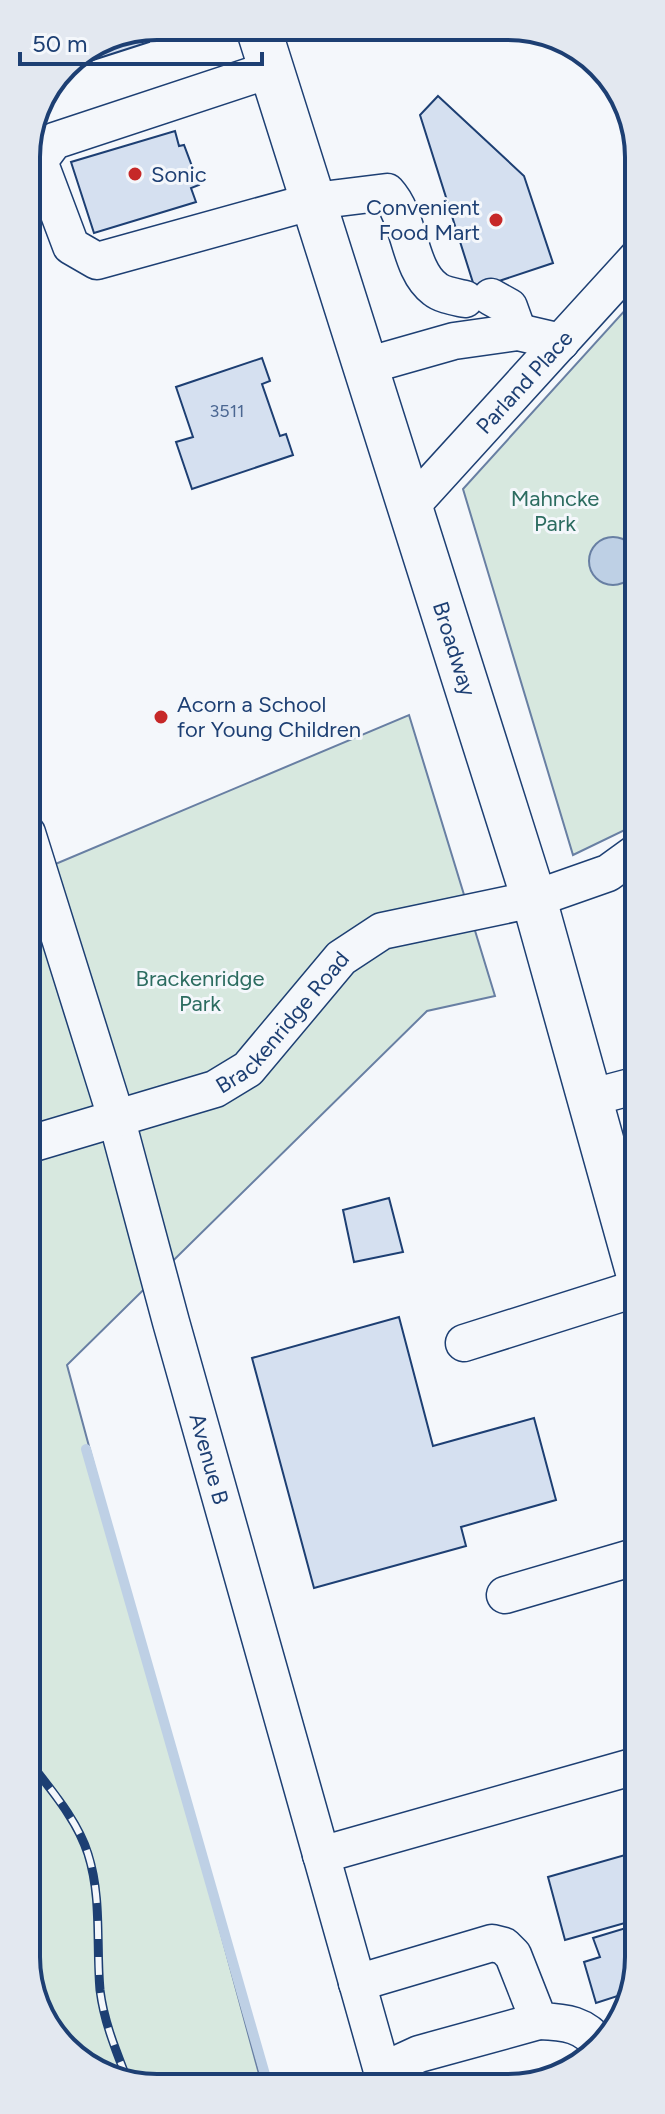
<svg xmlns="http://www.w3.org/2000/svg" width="665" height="2114" font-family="Figtree,sans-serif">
<rect width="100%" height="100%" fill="#f4f7fb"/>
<g fill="#d7e8df" stroke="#687fa3" stroke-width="2">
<polygon points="637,297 637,819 629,828 573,855 463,489"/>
<polygon points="409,715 495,996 427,1011 67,1365 262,2085 131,2085 64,2049 28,1982 27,876"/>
</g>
<circle fill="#bed0e5" stroke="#687fa3" stroke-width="2" cx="613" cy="561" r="24"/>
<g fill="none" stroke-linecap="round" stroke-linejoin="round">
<polyline stroke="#bed0e5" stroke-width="10" points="86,1449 268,2085"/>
</g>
<g fill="#d5e0f0" stroke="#1d3f73" stroke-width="2">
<polygon points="146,30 149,42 65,69 70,59"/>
<polygon points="438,96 524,176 553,263 475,289 420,115"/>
<polygon points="175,131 179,146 184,145 199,185 191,188 196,202 94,233 71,162"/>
<polygon points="262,358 270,381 262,384 280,436 286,434 293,455 192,489 176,442 193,437 176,387"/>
<polygon points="389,1198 403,1252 354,1262 343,1210"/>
<polygon points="399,1317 433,1446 534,1418 556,1500 461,1527 466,1546 314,1588 252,1358"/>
<polygon points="638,1722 638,1748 631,1724"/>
<polygon points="639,1851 639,1919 565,1940 548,1877"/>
<polygon points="639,1924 639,1965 627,1993 596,2003 584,1962 600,1957 593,1938"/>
</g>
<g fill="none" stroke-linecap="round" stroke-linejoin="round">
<g stroke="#1d3f73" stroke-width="39">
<g id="minor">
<path d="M272,69L54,141L39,161L71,246L97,261L314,201L387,192C411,218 408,269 435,289C442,295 456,297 465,299"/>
<polyline points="491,297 509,307 518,332"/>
<polyline points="366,366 454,341 518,332 561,342"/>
<path id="s1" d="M411,506L637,258"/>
<path id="s2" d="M27,833L116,1117L171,1322L386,2085"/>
<polyline points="589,1098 638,1085"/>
<path id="s3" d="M27,1145L215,1089L248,1069L341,958L382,931L534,899L608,873L637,852"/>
<polyline points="464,1343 638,1288"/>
<polyline points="505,1595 638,1556"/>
<polyline points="321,1855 639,1765"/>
<path d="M357,1983L492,1943L504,1946L513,1955L539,2021C566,2022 584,2024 601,2046"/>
<polyline points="382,2071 419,2054 539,2021"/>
</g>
</g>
<g stroke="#1d3f73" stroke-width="47">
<g id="major">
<path id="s4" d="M258,27L534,899L638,1272"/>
</g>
</g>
<use href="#minor" stroke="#f4f7fb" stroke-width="36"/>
<use href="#major" stroke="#f4f7fb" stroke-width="44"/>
<g stroke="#1d3f73" stroke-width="9">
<path id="rail" d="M28,1760C50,1789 77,1819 88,1854C102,1898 96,1944 100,1990C104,2023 117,2053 129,2084"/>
</g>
<use href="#rail" stroke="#f4f7fb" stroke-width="6" stroke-dasharray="18" stroke-linecap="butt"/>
</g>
<g fill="#c62828" stroke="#f4f7fb" stroke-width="3">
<circle cx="135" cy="174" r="8"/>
<circle cx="496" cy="220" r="8"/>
<circle cx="161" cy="717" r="8"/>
</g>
<g text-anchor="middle" stroke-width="6" stroke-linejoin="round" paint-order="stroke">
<g font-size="18" fill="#4b6792">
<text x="227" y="417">3511</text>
</g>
<g font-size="22" fill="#1d3f73" stroke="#f4f7fb" text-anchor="start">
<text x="151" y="182">Sonic</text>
<text x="480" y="215" text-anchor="end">Convenient<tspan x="480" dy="25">Food Mart</tspan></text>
<text x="177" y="712">Acorn a School<tspan x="177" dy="25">for Young Children</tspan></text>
</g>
<g font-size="22" fill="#1d3f73" stroke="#f4f7fb">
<text dy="8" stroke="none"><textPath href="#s1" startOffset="168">Parland Place</textPath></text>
<text dy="8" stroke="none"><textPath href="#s4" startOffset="652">Broadway</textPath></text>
<text dy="8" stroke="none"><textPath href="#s3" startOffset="292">Brackenridge Road</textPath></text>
<text dy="8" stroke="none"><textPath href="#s2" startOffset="652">Avenue B</textPath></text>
</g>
<g font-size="22" fill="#2c6c60" stroke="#f4f7fb">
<text x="555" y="506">Mahncke<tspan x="555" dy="25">Park</tspan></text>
<text x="200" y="986">Brackenridge<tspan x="200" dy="25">Park</tspan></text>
</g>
</g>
<path d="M0 0H665V2114H0ZM157 40H508A117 117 0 0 1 625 157V1957A117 117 0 0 1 508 2074H157A117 117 0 0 1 40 1957V157A117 117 0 0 1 157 40Z" fill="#e3e8f0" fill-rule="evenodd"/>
<path fill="none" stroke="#1d3f73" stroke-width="4" d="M157 40H508A117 117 0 0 1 625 157V1957A117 117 0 0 1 508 2074H157A117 117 0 0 1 40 1957V157A117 117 0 0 1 157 40Z"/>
<path d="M20 52v12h242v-12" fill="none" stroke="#1d3f73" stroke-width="4"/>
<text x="32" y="52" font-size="24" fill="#1d3f73" stroke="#f4f7fb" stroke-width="6" paint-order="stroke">50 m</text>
</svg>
